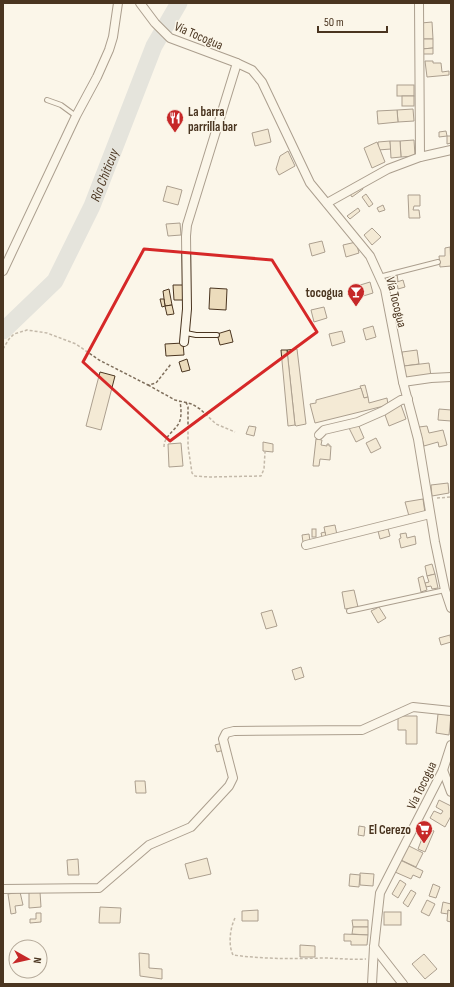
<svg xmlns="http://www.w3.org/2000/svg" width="454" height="987" font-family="'Sofia Sans Condensed',sans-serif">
<rect width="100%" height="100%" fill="#fbf6e9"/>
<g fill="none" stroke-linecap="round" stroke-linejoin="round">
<path stroke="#c9cecd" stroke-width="17" id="s1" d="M3,331L55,281L92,206L154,46L179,3"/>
</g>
<g fill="#ecdcbc" stroke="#4a3520">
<polygon points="432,22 433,39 421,39 421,23"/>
<polygon points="421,39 433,39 433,48 422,49"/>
<polygon points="433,48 433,54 422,54 422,49"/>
<polygon points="425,61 433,61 433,63 441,63 442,72 449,71 449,75 427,77"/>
<rect x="397" y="85" width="17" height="11"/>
<rect x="402" y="96" width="12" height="10"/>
<polygon points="413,109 414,121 398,122 397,110"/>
<polygon points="397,110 398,122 378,124 377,111"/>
<polygon points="268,129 271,142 255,146 252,133"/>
<polygon points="446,131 447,136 439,137 439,132"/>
<polygon points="447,136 451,136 451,143 447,144"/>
<polygon points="414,140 415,156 401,157 400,141"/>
<polygon points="390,141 391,149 378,150 378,142"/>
<polygon points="390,141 400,141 401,157 391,158"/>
<polygon points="377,142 385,162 372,168 364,148"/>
<polygon points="288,151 295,166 279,175 276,169 280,156"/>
<polygon points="167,186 182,190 178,205 163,201"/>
<polygon points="362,187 363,189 352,197 350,194"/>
<polygon points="366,194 373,204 369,207 362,197"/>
<polygon points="408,195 420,195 420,206 414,206 413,210 419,210 420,218 409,218"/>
<polygon points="383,205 385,210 379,212 377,208"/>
<polygon points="358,208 360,211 350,219 347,216"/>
<polygon points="180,223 181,235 168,236 166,224"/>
<polygon points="372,228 381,237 372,245 364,235"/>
<polygon points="322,241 325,252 312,256 309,244"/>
<polygon points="356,242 359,253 346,257 343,245"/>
<polygon points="450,247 451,266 440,267 439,256 445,256 445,248"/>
<polygon points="397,274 398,281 390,283 388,276"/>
<polygon points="403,280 405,287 398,289 397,282"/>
<polygon points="370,282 373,293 360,297 357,286"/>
<polygon points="173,285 184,285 185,300 174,300"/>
<polygon points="210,288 227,289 226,310 209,309"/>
<polygon points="169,289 172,305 165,306 163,291"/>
<polygon points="160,299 164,299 165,306 162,307"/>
<polygon points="172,305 174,314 167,315 165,306"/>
<polygon points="324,307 327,318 314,322 311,310"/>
<polygon points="373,326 376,337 366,340 363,329"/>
<polygon points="230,330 233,342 220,345 217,334"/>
<polygon points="342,331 345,342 332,346 329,334"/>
<polygon points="183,343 184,355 166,356 165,344"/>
<polygon points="297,349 306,424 296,426 295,425 287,350"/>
<polygon points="281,350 287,350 295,425 288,426"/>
<polygon points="417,350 419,364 404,366 402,352"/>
<polygon points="187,359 190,370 182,372 179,362"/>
<polygon points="429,363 431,376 406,380 404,366"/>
<polygon points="100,372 115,376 101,430 86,426"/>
<polygon points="365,385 368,397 364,398 360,386"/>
<polygon points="361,388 364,398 368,397 369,403 387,398 388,405 315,423 310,404 316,403 316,400"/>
<polygon points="401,405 406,419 389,426 384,412"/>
<polygon points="439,409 451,410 451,421 438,420"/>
<polygon points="358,424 364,438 356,442 349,428"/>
<polygon points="249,426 256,427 254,436 246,434"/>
<polygon points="427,426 429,433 443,430 447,445 439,447 438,442 424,446 419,427"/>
<polygon points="376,438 381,448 371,453 366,443"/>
<polygon points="316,439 322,440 321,445 327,446 327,444 329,444 329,446 331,446 330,460 320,459 319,466 313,466"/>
<polygon points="263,442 273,444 273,452 263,451"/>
<polygon points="181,443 183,466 169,467 168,444"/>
<polygon points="448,483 449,493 432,496 431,485"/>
<polygon points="423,499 425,513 409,516 405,502"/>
<polygon points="335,525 337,535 326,537 324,527"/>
<polygon points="387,525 390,536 380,539 378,531 384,530 383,526"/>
<rect x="312" y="529" width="4" height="8"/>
<polygon points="325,532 326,537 322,537 321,533"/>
<polygon points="406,533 407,538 415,536 416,544 401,548 399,539 401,538 400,534"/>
<polygon points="309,534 310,541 303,542 302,535"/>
<polygon points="432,564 435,574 427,576 425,566"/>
<polygon points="435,574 438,588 432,589 431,586 426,587 425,583 429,582 427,576"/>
<polygon points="423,576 427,590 421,592 418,578"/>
<polygon points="354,590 358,607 345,609 342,592"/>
<polygon points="379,607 386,618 378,623 371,611"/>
<polygon points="272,610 277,626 266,629 261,613"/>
<polygon points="450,635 451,642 441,645 439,638"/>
<polygon points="301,667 304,677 295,680 292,670"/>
<polygon points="438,714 451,715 449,735 436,733"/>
<polygon points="398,716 417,716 417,744 406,744 406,730 398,730"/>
<polygon points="222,743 224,750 217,752 215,745"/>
<polygon points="135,781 145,781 146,793 136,793"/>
<polygon points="439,800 451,806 451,816 445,827 430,818 434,811 441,814 443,811 436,807"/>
<polygon points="359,826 365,827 364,836 358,835"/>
<polygon points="426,828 434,831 425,852 418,849"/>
<polygon points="407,845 423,853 416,867 401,860"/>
<polygon points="207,858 211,874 189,879 185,864"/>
<polygon points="78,859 79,875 68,875 67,860"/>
<polygon points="400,860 423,871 420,878 413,875 411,879 395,872"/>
<polygon points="360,873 374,874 373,886 360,885"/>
<polygon points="350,874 360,875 359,887 349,886"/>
<polygon points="400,880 406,884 398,898 392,894"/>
<polygon points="433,884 440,887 436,898 429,896"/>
<polygon points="411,890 416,893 408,907 403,903"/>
<polygon points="20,892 23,905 15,906 16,913 11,914 8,894"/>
<polygon points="29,892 40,892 41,907 29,908"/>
<polygon points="427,900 435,904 429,916 421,912"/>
<polygon points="443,902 451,904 451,911 448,910 448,914 441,913"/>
<polygon points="100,907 121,908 120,923 99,923"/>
<polygon points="258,910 258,921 242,921 242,911"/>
<polygon points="448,910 451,911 451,922 447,921"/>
<rect x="384" y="912" width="17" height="13"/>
<polygon points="36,913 41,913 41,922 30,923 30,919 36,919"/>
<polygon points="352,920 368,920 368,927 353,927"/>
<polygon points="353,927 368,927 368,935 352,934"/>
<polygon points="344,934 368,935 367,945 351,945 351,941 344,941"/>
<polygon points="300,945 315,946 315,957 300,957"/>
<polygon points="139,953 149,954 149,968 162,969 162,979 140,976"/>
<polygon points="424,954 437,969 425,979 412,964"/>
</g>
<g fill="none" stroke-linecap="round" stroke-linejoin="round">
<g stroke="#4a3520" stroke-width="6">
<g id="service">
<polyline points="47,100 61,105 76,116"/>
<polyline points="379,277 438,262"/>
<polyline points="186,333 196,335 217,335"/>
<polyline points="349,611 445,590"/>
</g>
</g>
<g stroke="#4a3520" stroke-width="10">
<g id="minor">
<polyline points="140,3 155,23 170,38 237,63 252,70 262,82 310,183 370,256 385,289 403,382 418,439 435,542 445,590 451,608"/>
<polyline points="419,3 420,157"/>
<polyline points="327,203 388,169 420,157 451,150"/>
<polyline points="3,271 76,116 97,77 109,50 113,37 118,3"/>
<polyline points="184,342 187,309 186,236 187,225 237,63"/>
<polyline points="403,382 431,378 451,377"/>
<polyline points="319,435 324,430 358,422 383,411 401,400 408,399"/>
<polyline points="306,545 430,514"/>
<polyline points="443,770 451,792"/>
<polyline points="3,889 99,888 149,845 191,827 229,786 233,778 223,739 226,733 234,731 362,730 413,707 451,711"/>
<polyline points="374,947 403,984"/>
<polyline points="372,984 374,947 380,893 443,770 451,745"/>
</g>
</g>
<g stroke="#7f6f5c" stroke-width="1.5" stroke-dasharray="3 2" stroke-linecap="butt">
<polyline points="3,349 9,339 14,334 27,330 47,333 76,344 99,360 148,385 156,383 171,364"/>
<polyline points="148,385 175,400 192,404 200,409 216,424 235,432"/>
<polyline points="186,402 188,407 188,446 192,473 195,476 209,477 261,476 264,469 265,452"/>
<path d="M164,447C164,436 174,432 179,423C182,417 181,408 180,401"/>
<polyline points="437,498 451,497"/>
<path d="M235,918C230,928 228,945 233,955C263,959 292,959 322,958C337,958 351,960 366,959"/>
</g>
<use href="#service" stroke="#fbf6e9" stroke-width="4"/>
<use href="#minor" stroke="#fbf6e9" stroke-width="8"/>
</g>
<path d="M0 0H454V987H0ZM144,249L272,260L317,332L170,441L83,362Z" fill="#fbf6e9" fill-opacity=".55" fill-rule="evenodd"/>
<path fill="none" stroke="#d62828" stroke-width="3" stroke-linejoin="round" d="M144,249L272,260L317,332L170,441L83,362Z"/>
<defs>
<g id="restaurant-pin" transform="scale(0.9)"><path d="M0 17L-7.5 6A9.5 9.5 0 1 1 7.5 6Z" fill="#c62828" stroke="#fbf6e9"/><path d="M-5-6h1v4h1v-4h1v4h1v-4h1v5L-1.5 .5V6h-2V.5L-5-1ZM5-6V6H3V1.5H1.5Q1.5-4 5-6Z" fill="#fff"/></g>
<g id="bar-pin" transform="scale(0.9)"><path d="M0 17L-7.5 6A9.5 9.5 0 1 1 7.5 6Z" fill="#c62828" stroke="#fbf6e9"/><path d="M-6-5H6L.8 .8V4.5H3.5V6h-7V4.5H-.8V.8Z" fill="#fff"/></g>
<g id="supermarket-pin" transform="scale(0.9)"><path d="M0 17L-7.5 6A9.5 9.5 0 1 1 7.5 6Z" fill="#c62828" stroke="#fbf6e9"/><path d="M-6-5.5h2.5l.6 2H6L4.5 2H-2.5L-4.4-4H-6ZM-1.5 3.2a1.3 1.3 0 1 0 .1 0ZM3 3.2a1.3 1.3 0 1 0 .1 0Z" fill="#fff"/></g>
</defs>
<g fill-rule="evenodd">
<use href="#restaurant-pin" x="175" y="118"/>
<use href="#bar-pin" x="356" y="292"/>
<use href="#supermarket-pin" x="424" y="829"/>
</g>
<g text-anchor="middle" stroke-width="3" stroke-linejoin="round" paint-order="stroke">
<g font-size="13" fill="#4a3520" stroke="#fbf6e9">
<text transform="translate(199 35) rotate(23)" y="5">Vía Tocogua</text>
<text transform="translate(397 302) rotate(76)" y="5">Vía Tocogua</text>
<text transform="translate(421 785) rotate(-64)" y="5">Vía Tocogua</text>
</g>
<g font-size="13" font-weight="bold" fill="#4a3520" stroke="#fbf6e9" text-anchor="end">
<text x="188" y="116" text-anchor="start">La barra<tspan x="188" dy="15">parrilla bar</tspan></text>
<text x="343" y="297">tocogua</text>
<text x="411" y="834">El Cerezo</text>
</g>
<g font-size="14" font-style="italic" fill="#4a3520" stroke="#fbf6e9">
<text dy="5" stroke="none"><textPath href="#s1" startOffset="189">Río Chiticuy</textPath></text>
</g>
</g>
<rect width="454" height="987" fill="none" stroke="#4a3520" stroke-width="8"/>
<g transform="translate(28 959) rotate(98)"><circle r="19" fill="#fbf6e9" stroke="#b4a999"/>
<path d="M0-3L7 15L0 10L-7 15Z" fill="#c62828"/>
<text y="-6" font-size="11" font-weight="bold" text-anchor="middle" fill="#4a3520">N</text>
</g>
<path d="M318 26v6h69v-6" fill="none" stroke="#4a3520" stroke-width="2"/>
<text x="324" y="26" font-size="12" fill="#4a3520" stroke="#fbf6e9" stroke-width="3" paint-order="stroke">50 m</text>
</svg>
